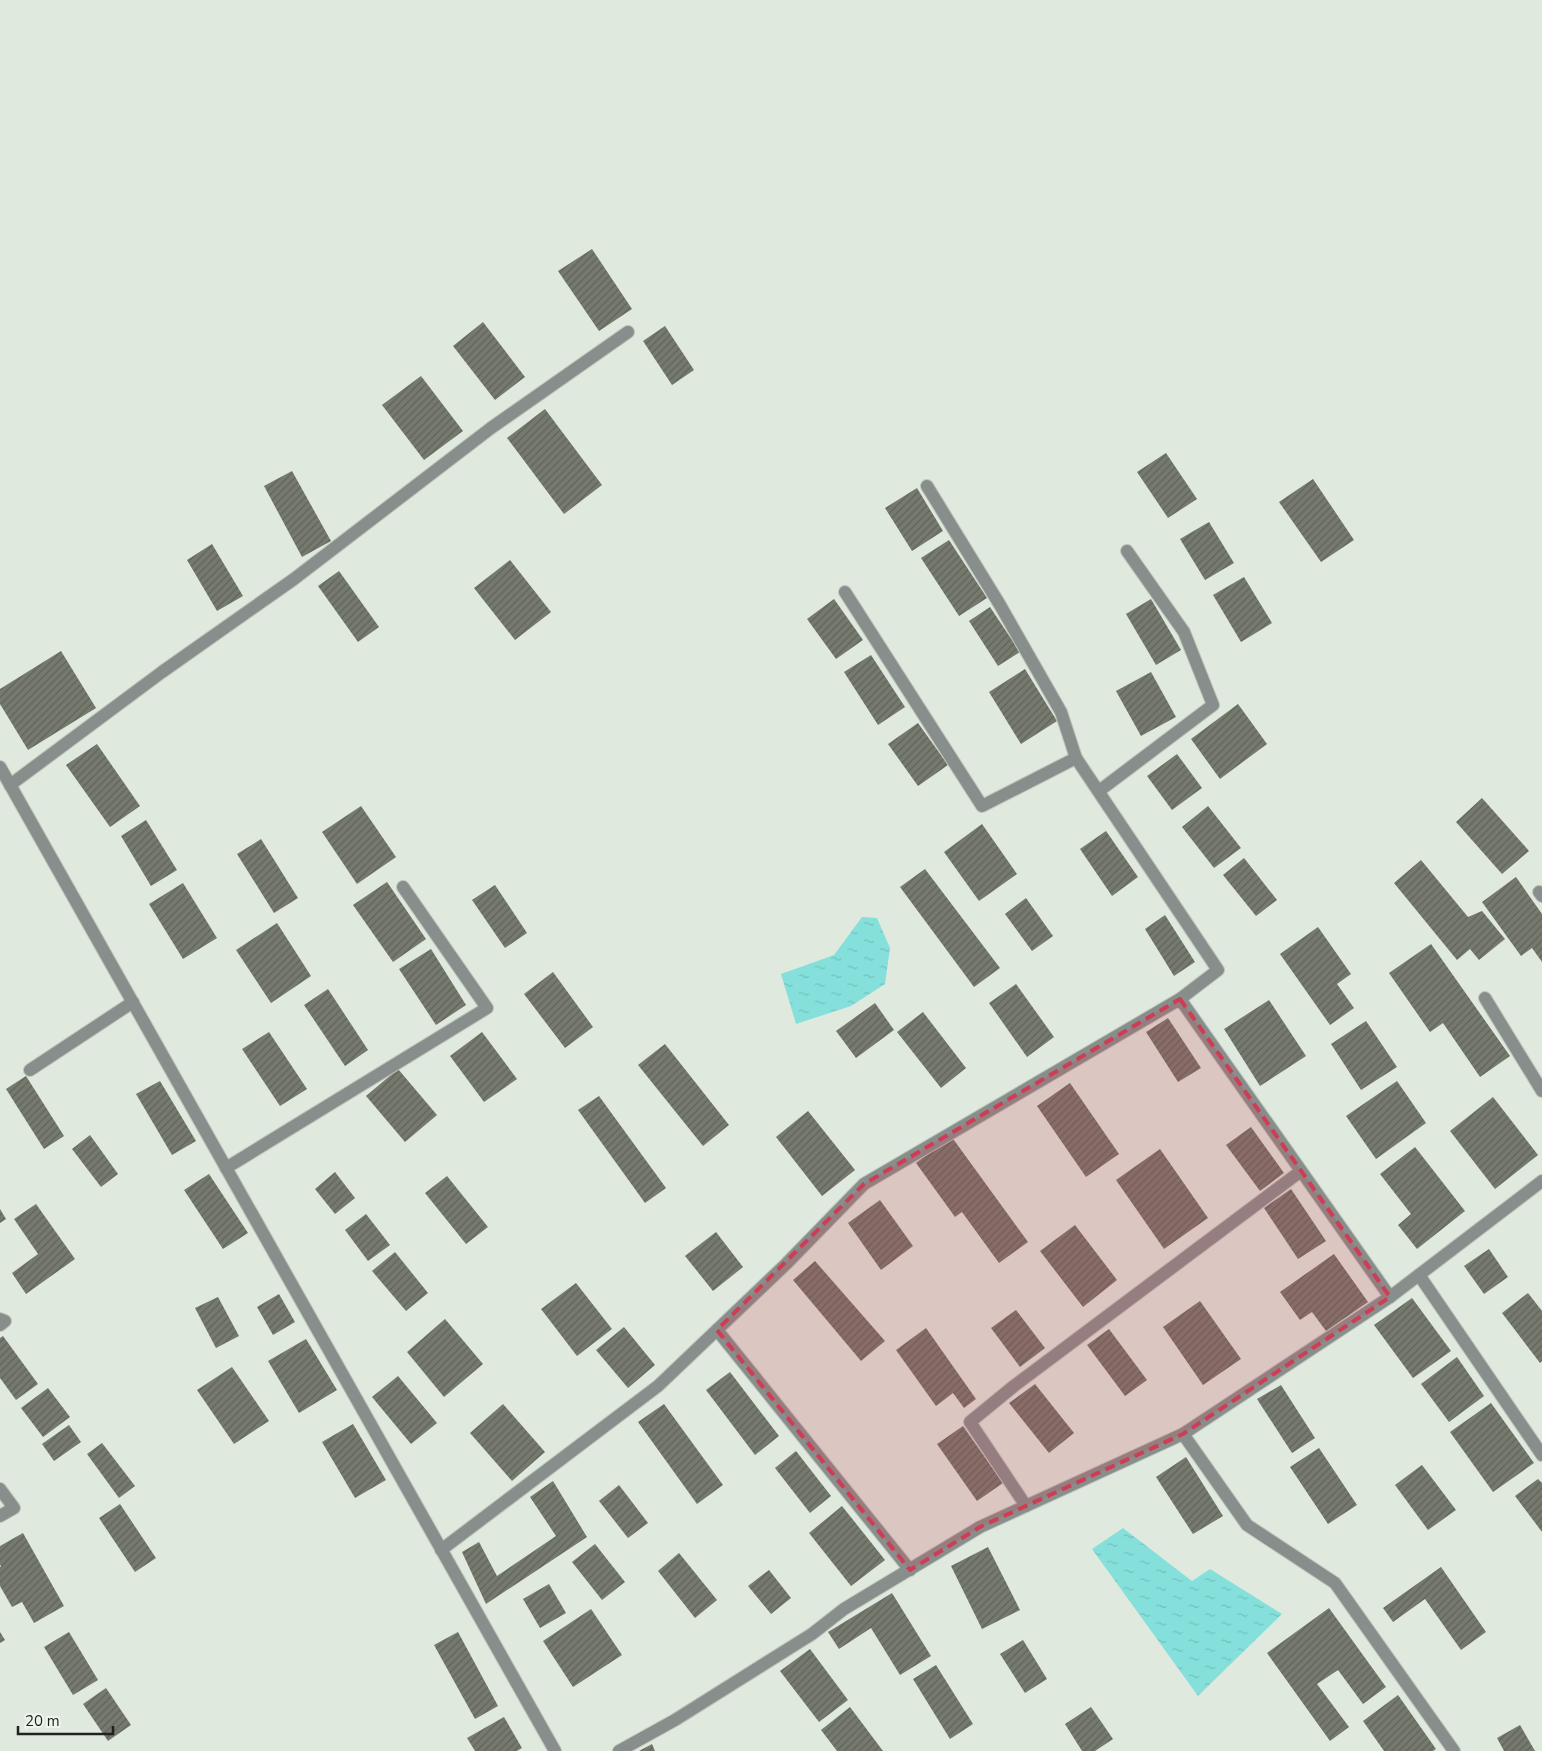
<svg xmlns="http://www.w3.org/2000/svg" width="1542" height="1751" font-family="'Nunito Sans',sans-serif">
<defs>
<pattern id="water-ripples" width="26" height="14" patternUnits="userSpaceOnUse" patternTransform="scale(1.25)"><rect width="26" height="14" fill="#85e0dc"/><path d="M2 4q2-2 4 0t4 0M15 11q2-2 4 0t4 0" fill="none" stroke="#72c0bc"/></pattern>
<pattern id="building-hatch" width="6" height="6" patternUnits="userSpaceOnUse" patternTransform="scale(1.25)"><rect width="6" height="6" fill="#76796d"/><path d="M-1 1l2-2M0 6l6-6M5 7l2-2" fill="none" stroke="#606359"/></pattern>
</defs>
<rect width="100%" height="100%" fill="#e0e9de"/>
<g fill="url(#water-ripples)">
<polygon points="862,917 877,918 890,948 885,984 851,1006 796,1024 781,974 834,955"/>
<polygon points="1123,1528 1192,1581 1210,1569 1282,1614 1198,1696 1092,1549"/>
</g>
<g fill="url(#building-hatch)">
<polygon points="592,249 632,309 599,331 558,271"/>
<polygon points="483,322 525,377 495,400 453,346"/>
<polygon points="665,326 694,370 672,385 643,341"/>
<polygon points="421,376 463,431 424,460 382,405"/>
<polygon points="545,409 602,485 564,514 507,438"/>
<polygon points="1166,453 1197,499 1168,518 1137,472"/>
<polygon points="292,471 331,541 302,557 264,486"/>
<polygon points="1313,479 1354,540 1321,562 1279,502"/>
<polygon points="917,488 943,531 912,551 885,508"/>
<polygon points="1209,522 1234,563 1205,580 1180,539"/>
<polygon points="949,540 987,598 959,616 921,558"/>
<polygon points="212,544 243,596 217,611 187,560"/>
<polygon points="510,560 551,612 515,640 474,588"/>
<polygon points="339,571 379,627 358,642 318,586"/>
<polygon points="1244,577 1272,623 1241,642 1213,595"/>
<polygon points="834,599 863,640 836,659 807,619"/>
<polygon points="1151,599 1181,650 1156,665 1126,614"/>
<polygon points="990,607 1020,652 998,666 969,621"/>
<polygon points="61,651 96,708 28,750 0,704 0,689"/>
<polygon points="871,655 905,707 878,725 844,672"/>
<polygon points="1025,669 1057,721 1021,744 989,692"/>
<polygon points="1151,672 1176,717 1141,736 1116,691"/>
<polygon points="1238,704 1267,744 1220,779 1191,739"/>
<polygon points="918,723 948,765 918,786 888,744"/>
<polygon points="97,744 140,806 110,827 66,765"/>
<polygon points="1177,754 1202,788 1172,810 1147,776"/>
<polygon points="1482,798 1529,851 1502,874 1456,822"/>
<polygon points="361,806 396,857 357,884 322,832"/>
<polygon points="1208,806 1241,848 1214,868 1182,827"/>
<polygon points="146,820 177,870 151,886 121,836"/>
<polygon points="982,824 1017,874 979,901 944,852"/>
<polygon points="1106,831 1138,877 1112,896 1080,849"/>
<polygon points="261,839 298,898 274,913 237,854"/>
<polygon points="1244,858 1277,900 1256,916 1223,875"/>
<polygon points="1421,860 1468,917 1482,911 1505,939 1479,960 1470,949 1457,960 1394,883"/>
<polygon points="925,869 1000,968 974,987 900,887"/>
<polygon points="1516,877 1542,914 1542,962 1532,948 1521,956 1482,902"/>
<polygon points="387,882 426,939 393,962 353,905"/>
<polygon points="183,883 217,938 183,959 149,904"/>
<polygon points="495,885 527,933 505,948 472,900"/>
<polygon points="1026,898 1053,936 1032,951 1005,914"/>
<polygon points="1165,915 1195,962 1174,976 1145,929"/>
<polygon points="277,923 311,976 271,1003 236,950"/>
<polygon points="1318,927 1351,974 1337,984 1354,1008 1330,1025 1280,954"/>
<polygon points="1431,944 1510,1056 1480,1077 1443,1023 1430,1032 1389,973"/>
<polygon points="431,949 466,1005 436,1025 399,969"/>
<polygon points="553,972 593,1027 565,1048 524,994"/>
<polygon points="1016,984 1054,1037 1027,1057 989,1003"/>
<polygon points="328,989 368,1050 345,1066 304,1005"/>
<polygon points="1269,1000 1306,1056 1260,1086 1224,1029"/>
<polygon points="875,1003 894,1030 856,1058 836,1031"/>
<polygon points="923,1012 966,1068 941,1088 897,1032"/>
<polygon points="1168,1018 1201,1068 1178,1082 1146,1032"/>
<polygon points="1366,1021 1397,1067 1361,1090 1331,1044"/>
<polygon points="269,1032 307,1089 280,1106 242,1049"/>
<polygon points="482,1032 517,1079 484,1102 450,1056"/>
<polygon points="665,1044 729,1125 703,1146 638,1065"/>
<polygon points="398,1069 437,1115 405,1142 366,1096"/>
<polygon points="26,1076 64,1136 44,1149 6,1089"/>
<polygon points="160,1081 196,1141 172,1155 136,1094"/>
<polygon points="1397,1081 1426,1123 1376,1159 1346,1116"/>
<polygon points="1070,1083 1119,1154 1086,1177 1037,1106"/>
<polygon points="599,1096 666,1188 645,1203 578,1110"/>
<polygon points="1493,1097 1538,1155 1495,1189 1450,1131"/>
<polygon points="808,1111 855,1170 822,1196 776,1137"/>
<polygon points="1251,1127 1284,1173 1260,1191 1226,1145"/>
<polygon points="90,1135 118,1174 101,1187 72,1149"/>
<polygon points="951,1136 1028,1242 999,1263 962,1212 955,1217 916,1163"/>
<polygon points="1415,1147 1465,1211 1417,1249 1398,1225 1411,1214 1380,1174"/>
<polygon points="1160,1149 1208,1218 1164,1249 1116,1180"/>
<polygon points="335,1172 355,1198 335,1214 315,1189"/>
<polygon points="209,1174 248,1233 223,1249 184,1190"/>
<polygon points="447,1176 488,1227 466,1244 425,1193"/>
<polygon points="1291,1189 1326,1241 1298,1259 1264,1208"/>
<polygon points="880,1200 913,1246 881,1270 848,1223"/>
<polygon points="36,1204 75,1259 26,1294 12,1273 38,1254 14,1219"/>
<polygon points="0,1209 6,1219 0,1223"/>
<polygon points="366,1214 390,1245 368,1261 345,1230"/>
<polygon points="1075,1225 1117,1280 1083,1307 1040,1251"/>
<polygon points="716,1232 743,1267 713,1291 685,1256"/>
<polygon points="1489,1249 1508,1277 1484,1294 1464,1266"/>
<polygon points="395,1252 428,1293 406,1311 372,1271"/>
<polygon points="1334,1254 1368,1302 1326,1331 1312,1312 1300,1320 1280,1292"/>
<polygon points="815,1261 885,1341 861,1361 793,1280"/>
<polygon points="576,1283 612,1329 577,1356 541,1309"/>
<polygon points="1528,1293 1542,1311 1542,1361 1540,1363 1502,1313"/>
<polygon points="279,1294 295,1322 273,1335 257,1307"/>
<polygon points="218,1297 239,1336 216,1348 195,1308"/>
<polygon points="1412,1298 1451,1351 1413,1378 1374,1325"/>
<polygon points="1200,1301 1241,1359 1203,1385 1163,1327"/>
<polygon points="1016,1310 1045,1348 1020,1367 991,1328"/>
<polygon points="445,1319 483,1364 444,1397 407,1352"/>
<polygon points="624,1327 655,1365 628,1388 596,1350"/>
<polygon points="926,1328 976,1399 964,1408 953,1393 936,1406 896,1350"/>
<polygon points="1109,1329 1147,1380 1125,1396 1087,1345"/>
<polygon points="3,1336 38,1384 16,1400 0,1378 0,1338"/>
<polygon points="306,1339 337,1390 299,1413 268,1361"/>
<polygon points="1457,1357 1484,1396 1449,1422 1421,1384"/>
<polygon points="232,1367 269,1421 234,1444 197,1390"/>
<polygon points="730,1372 779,1436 755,1455 706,1390"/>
<polygon points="398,1376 437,1423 411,1444 372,1397"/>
<polygon points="1035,1384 1074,1433 1049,1453 1009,1403"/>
<polygon points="1281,1385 1315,1438 1292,1453 1257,1399"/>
<polygon points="48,1388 70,1417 43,1437 21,1408"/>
<polygon points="1491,1403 1534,1463 1493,1492 1450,1432"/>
<polygon points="503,1404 545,1452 512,1481 470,1433"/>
<polygon points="664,1404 723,1485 697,1504 638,1422"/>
<polygon points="353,1424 386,1480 355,1498 322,1442"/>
<polygon points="69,1425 81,1442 54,1461 42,1444"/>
<polygon points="963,1426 1003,1483 977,1501 937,1444"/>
<polygon points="102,1443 135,1486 119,1498 87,1454"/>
<polygon points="1319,1448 1357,1505 1328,1524 1290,1467"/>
<polygon points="796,1451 831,1496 810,1513 775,1468"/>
<polygon points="1186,1457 1223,1516 1193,1534 1156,1477"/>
<polygon points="1422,1465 1456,1510 1428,1530 1395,1485"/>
<polygon points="1538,1479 1542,1483 1542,1532 1515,1496"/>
<polygon points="553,1481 587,1537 486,1604 462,1552 479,1542 497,1576 556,1536 530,1497"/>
<polygon points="619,1485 648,1523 628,1538 599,1501"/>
<polygon points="120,1504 156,1558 135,1572 99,1518"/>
<polygon points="842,1506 885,1560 851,1586 809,1533"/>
<polygon points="23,1533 64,1606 34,1623 22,1602 12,1607 0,1586 0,1567 1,1567 0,1564 0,1546"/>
<polygon points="595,1544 625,1582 602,1600 572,1562"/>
<polygon points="988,1547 1020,1610 982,1629 951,1566"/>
<polygon points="679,1553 717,1600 695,1618 658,1571"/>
<polygon points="1441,1567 1486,1632 1461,1650 1425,1599 1393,1622 1383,1608"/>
<polygon points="769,1570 791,1598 771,1614 748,1586"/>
<polygon points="549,1584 566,1613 540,1628 523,1599"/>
<polygon points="892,1593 931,1656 900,1675 871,1628 839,1649 828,1632"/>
<polygon points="1329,1608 1386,1687 1363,1704 1338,1670 1317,1684 1349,1727 1330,1741 1267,1653"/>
<polygon points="591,1609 622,1655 573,1687 543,1641"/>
<polygon points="0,1632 5,1640 0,1643"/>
<polygon points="69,1632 98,1680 73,1695 44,1647"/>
<polygon points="458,1632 498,1706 475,1719 434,1645"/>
<polygon points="1023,1640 1047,1679 1025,1693 1000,1654"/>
<polygon points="810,1649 848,1700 819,1722 780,1671"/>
<polygon points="936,1665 973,1724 950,1739 913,1679"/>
<polygon points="106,1688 131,1725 108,1741 83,1704"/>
<polygon points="1398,1695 1436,1749 1433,1751 1384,1751 1363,1721"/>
<polygon points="850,1707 883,1751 837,1751 821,1730"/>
<polygon points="1091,1707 1113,1739 1095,1751 1082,1751 1065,1724"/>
<polygon points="504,1717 522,1748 517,1751 475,1751 467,1738"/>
<polygon points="1520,1725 1535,1751 1504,1751 1497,1738"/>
<polygon points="652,1744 655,1751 639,1751"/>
</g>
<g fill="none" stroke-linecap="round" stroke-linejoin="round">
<g stroke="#bdc5bb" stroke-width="14">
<g id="minor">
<polyline points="927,486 1000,605 1061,712 1076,758"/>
<polyline points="845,592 982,806 1076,758 1218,970 1180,999"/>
<polyline points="0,767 555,1751"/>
<polyline points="10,785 162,672 294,579 491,428 628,332"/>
<polyline points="1099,791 1213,705 1184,632 1127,551"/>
<polyline points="1539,892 1542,896"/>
<polyline points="1485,998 1542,1091"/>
<polyline points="30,1070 133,1002"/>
<polyline points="226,1168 487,1008 403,887"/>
<polyline points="1419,1275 1542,1455"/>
<polyline points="1390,1297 1542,1181"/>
<polyline points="0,1319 5,1321 0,1325"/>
<polyline points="717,1330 910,1570"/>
<polyline points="1183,1434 1247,1525 1335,1583 1454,1751"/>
<polyline points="0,1489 14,1508 0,1516"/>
<polyline points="1026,1506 970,1422 1014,1386 1301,1171"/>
<polyline points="441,1550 658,1386 786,1264 864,1184 1180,999 1390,1297 1183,1434 980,1527 844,1609 812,1634 675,1720 619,1751"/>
</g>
</g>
<use href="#minor" stroke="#888e8b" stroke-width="12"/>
</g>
<path fill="#ce3d53" fill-opacity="0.2" stroke="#ce3d53" stroke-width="4" stroke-dasharray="10 6" stroke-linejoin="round" d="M1180,999L1390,1297L1183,1434L980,1527L910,1570L717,1330L864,1184Z"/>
<path d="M18 1726v8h95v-8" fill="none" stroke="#1f221e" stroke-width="2.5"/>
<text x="25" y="1726" font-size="15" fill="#1f221e" stroke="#edf6eb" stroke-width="4" paint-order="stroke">20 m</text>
</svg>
